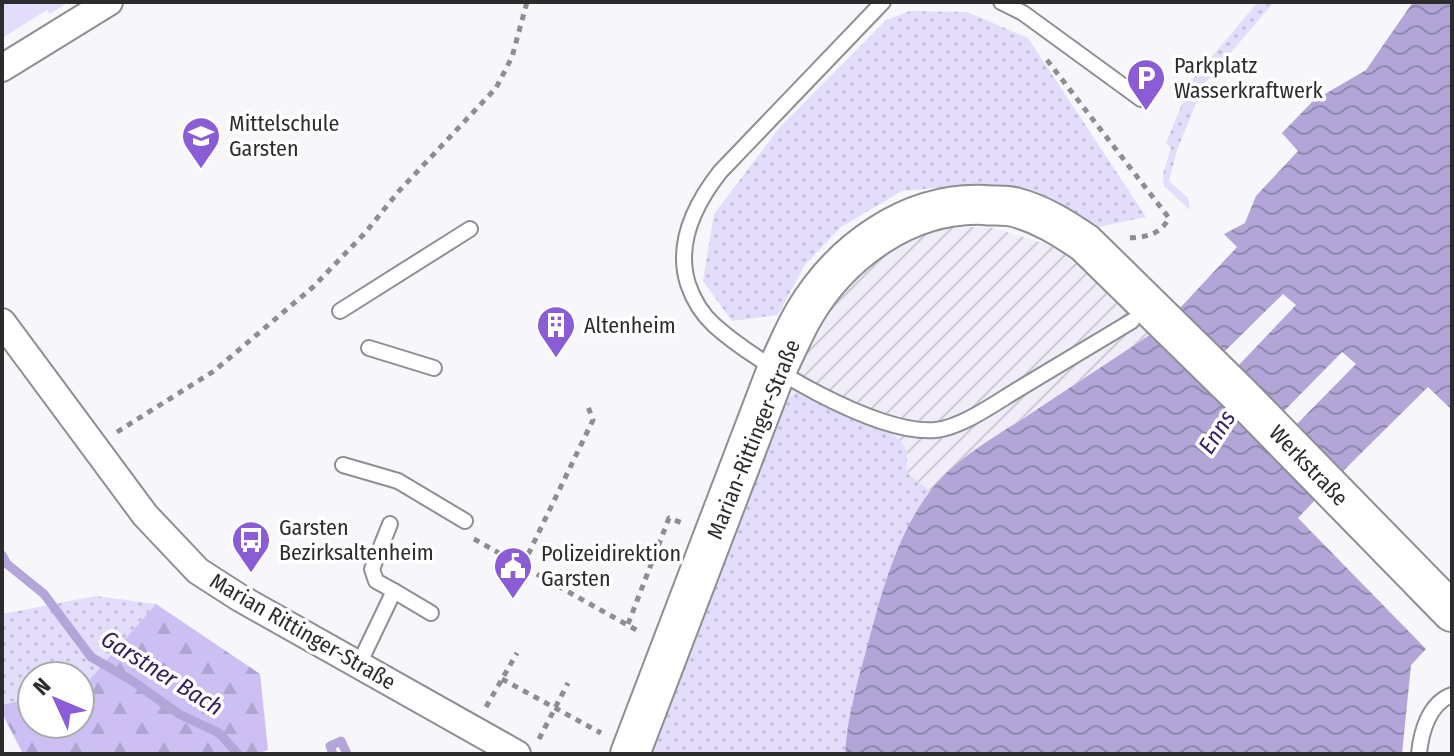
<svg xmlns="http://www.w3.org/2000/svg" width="1454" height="756" font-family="'Fira Sans Condensed',sans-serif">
<defs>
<pattern id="industrial-furrows" width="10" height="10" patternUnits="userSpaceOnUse" patternTransform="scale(2)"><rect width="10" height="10" fill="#f0edf9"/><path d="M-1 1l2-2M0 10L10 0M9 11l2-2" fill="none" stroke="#cecbd6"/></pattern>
<pattern id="grass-dots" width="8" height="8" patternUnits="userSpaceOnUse" patternTransform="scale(2)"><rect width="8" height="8" fill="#e3dcfa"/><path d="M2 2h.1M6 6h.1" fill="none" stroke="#c3bdd7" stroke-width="1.8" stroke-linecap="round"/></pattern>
<pattern id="forest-firs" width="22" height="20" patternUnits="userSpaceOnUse" patternTransform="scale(2)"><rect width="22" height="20" fill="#cdbff4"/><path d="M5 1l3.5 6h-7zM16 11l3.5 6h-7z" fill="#b0a4d2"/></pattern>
<pattern id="water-waves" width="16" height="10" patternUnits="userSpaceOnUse" patternTransform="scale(2)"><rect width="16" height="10" fill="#b3a5d8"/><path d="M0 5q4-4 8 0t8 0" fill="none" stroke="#9287b0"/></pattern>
</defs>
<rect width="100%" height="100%" fill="#f7f6fa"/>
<polygon fill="url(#industrial-furrows)" points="947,226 994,228 1049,245 1076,261 1151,334 993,438 954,467 930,491 906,472 909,459 903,443 838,413 815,395 783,403 801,358 832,302 871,257 907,235"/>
<g fill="url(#grass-dots)">
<polygon points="1258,2 1274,2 1204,84 1177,150 1169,181 1188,198 1190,210 1164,186 1163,174 1171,148 1166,143 1192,80"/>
<polygon points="910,11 967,12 1028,38 1146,217 1098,227 1041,196 971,185 902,191 841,227 804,266 778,315 732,321 703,281 714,214 780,127 886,20"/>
<path d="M798,391C822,397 838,414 861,423C874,429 892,430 901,442C909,451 908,461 906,472L930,491L912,518L846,738L845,754H651L748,485L783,403Z"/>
<polygon points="96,596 156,604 84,686 80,687 80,676 32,676 32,698 2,705 2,614"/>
</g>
<polygon fill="url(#forest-firs)" points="156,604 260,674 268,750 256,754 23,754 2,713 2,705 32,698 32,724 80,724 80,687 84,686"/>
<polygon fill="#e3dcfa" points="2,2 68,2 50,14 47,10 2,38"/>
<g fill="url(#water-waves)">
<polygon points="1413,2 1452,2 1452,410 1428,387 1342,472 1296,425 1356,364 1342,352 1283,412 1237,367 1296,305 1283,294 1223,353 1179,309 1237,247 1224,234 1245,223 1256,196 1298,151 1282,133 1313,101 1366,70"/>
<path d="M1151,334L1317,498L1298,518L1426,649L1411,665L1402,754H845C847,716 859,677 869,640C882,591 897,536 928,494C951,462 991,439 1024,418C1066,390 1109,362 1151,334Z"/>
</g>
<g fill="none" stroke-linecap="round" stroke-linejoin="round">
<g stroke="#b3a5d8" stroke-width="9">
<polyline points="2,555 7,564 44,594 91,657 131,680 179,714 219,733 238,754"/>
<polyline points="333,754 330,746 341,741 347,754"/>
</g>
<g stroke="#8f8e92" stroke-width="18">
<g id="lane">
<path d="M883,2L720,172C695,204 675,243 688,284C693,299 702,314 714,325C756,363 878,436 936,430C962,427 994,404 1017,390C1055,367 1094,344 1132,321"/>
<polyline points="1001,2 1023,13 1141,99"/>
<polyline points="340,311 470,229"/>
<polyline points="369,348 434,368"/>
<polyline points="343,465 398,481 465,521"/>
<polyline points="394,591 431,613"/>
<polyline points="359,664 394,591 376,581 372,569 390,524"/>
<path d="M1419,754C1421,732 1429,703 1452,695"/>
</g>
</g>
<g stroke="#8f8e92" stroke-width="30">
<g id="street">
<polyline points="2,68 109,2"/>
<polyline points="2,322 145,515 198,571 240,598 517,754"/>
</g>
</g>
<g stroke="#8f8e92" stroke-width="42">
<path id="secondary" d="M630,754L777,369C786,351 794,331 804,314C841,251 909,202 984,205C994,206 1005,205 1014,207C1041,214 1063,228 1085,243L1239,394L1452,612"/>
</g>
<g stroke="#8e8e90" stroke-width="5" stroke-dasharray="6 6" stroke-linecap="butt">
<path d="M1047,60L1169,218C1159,236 1145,237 1127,238"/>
<polyline points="117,432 214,371 313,287 365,233 399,191 496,88 512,57 527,2"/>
<polyline points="474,539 640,632"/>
<polyline points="523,565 593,420 587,404"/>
<polyline points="628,624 669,518 685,524"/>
<polyline points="502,679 601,733"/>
<polyline points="486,707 517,653"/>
<polyline points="539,739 568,683"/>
</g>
<use href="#lane" stroke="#fff" stroke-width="14"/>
<use href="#street" stroke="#fff" stroke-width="26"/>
<use href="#secondary" stroke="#fff" stroke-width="38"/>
</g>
<defs>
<g id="parking-pin" transform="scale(2)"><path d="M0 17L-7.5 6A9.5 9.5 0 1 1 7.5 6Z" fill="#8a5dd7" stroke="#fff"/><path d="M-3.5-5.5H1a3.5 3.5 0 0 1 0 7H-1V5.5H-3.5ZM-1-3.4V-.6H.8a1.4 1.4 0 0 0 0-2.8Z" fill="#fff"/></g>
<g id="school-pin" transform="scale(2)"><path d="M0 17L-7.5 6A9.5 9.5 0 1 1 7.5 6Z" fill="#8a5dd7" stroke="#fff"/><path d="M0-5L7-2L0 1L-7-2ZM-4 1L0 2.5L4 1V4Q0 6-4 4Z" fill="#fff"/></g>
<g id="building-pin" transform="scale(2)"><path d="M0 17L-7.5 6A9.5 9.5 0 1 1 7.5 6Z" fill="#8a5dd7" stroke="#fff"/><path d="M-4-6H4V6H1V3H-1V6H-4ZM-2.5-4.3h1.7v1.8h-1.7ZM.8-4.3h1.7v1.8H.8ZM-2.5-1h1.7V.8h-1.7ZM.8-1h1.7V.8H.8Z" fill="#fff"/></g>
<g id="bus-pin" transform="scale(2)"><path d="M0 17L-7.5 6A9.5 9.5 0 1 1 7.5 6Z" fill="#8a5dd7" stroke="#fff"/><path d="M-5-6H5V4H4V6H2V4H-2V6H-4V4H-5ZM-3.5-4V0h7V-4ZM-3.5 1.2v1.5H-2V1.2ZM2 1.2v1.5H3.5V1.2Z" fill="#fff"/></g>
<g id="civic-pin" transform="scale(2)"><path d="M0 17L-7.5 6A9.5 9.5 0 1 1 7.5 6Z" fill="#8a5dd7" stroke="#fff"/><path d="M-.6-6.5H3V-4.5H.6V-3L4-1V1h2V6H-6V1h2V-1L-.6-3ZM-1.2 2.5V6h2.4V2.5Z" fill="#fff"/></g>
</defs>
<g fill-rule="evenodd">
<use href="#parking-pin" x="1146" y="78"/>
<use href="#school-pin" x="201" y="136"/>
<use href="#building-pin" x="556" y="325"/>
<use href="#bus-pin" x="251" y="540"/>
<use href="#civic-pin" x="513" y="566"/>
</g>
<g text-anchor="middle" stroke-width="7" stroke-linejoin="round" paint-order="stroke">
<g font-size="22" fill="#2c2c2d" stroke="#fff" text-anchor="start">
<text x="1174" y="73">Parkplatz<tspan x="1174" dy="25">Wasserkraftwerk</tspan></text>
<text x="229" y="131">Mittelschule<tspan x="229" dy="25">Garsten</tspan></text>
<text x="584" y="333">Altenheim</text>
<text x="279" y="535">Garsten<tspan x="279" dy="25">Bezirksaltenheim</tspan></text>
<text x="541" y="561">Polizeidirektion<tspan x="541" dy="25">Garsten</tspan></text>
</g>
<g font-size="22" fill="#2c2c2d" stroke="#fff">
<text transform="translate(753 439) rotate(-68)" y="8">Marian-Rittinger-Straße</text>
<text transform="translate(1309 465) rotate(46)" y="8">Werkstraße</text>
<text transform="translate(303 631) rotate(30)" y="8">Marian Rittinger-Straße</text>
</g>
<g font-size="24" font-style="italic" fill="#38215f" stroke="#fff">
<text transform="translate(1217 432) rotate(-57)" y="8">Enns</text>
<text transform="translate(162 673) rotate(32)" y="8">Garstner Bach</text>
</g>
</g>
<rect width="1454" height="756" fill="none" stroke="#2c2c2d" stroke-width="8"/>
<g transform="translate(56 700) rotate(314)"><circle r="38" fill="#ffffff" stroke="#ababab" stroke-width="2"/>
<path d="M0-6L14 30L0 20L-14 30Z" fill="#8a5dd7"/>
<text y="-12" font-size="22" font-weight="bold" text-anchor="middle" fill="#2c2c2d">N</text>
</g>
</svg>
